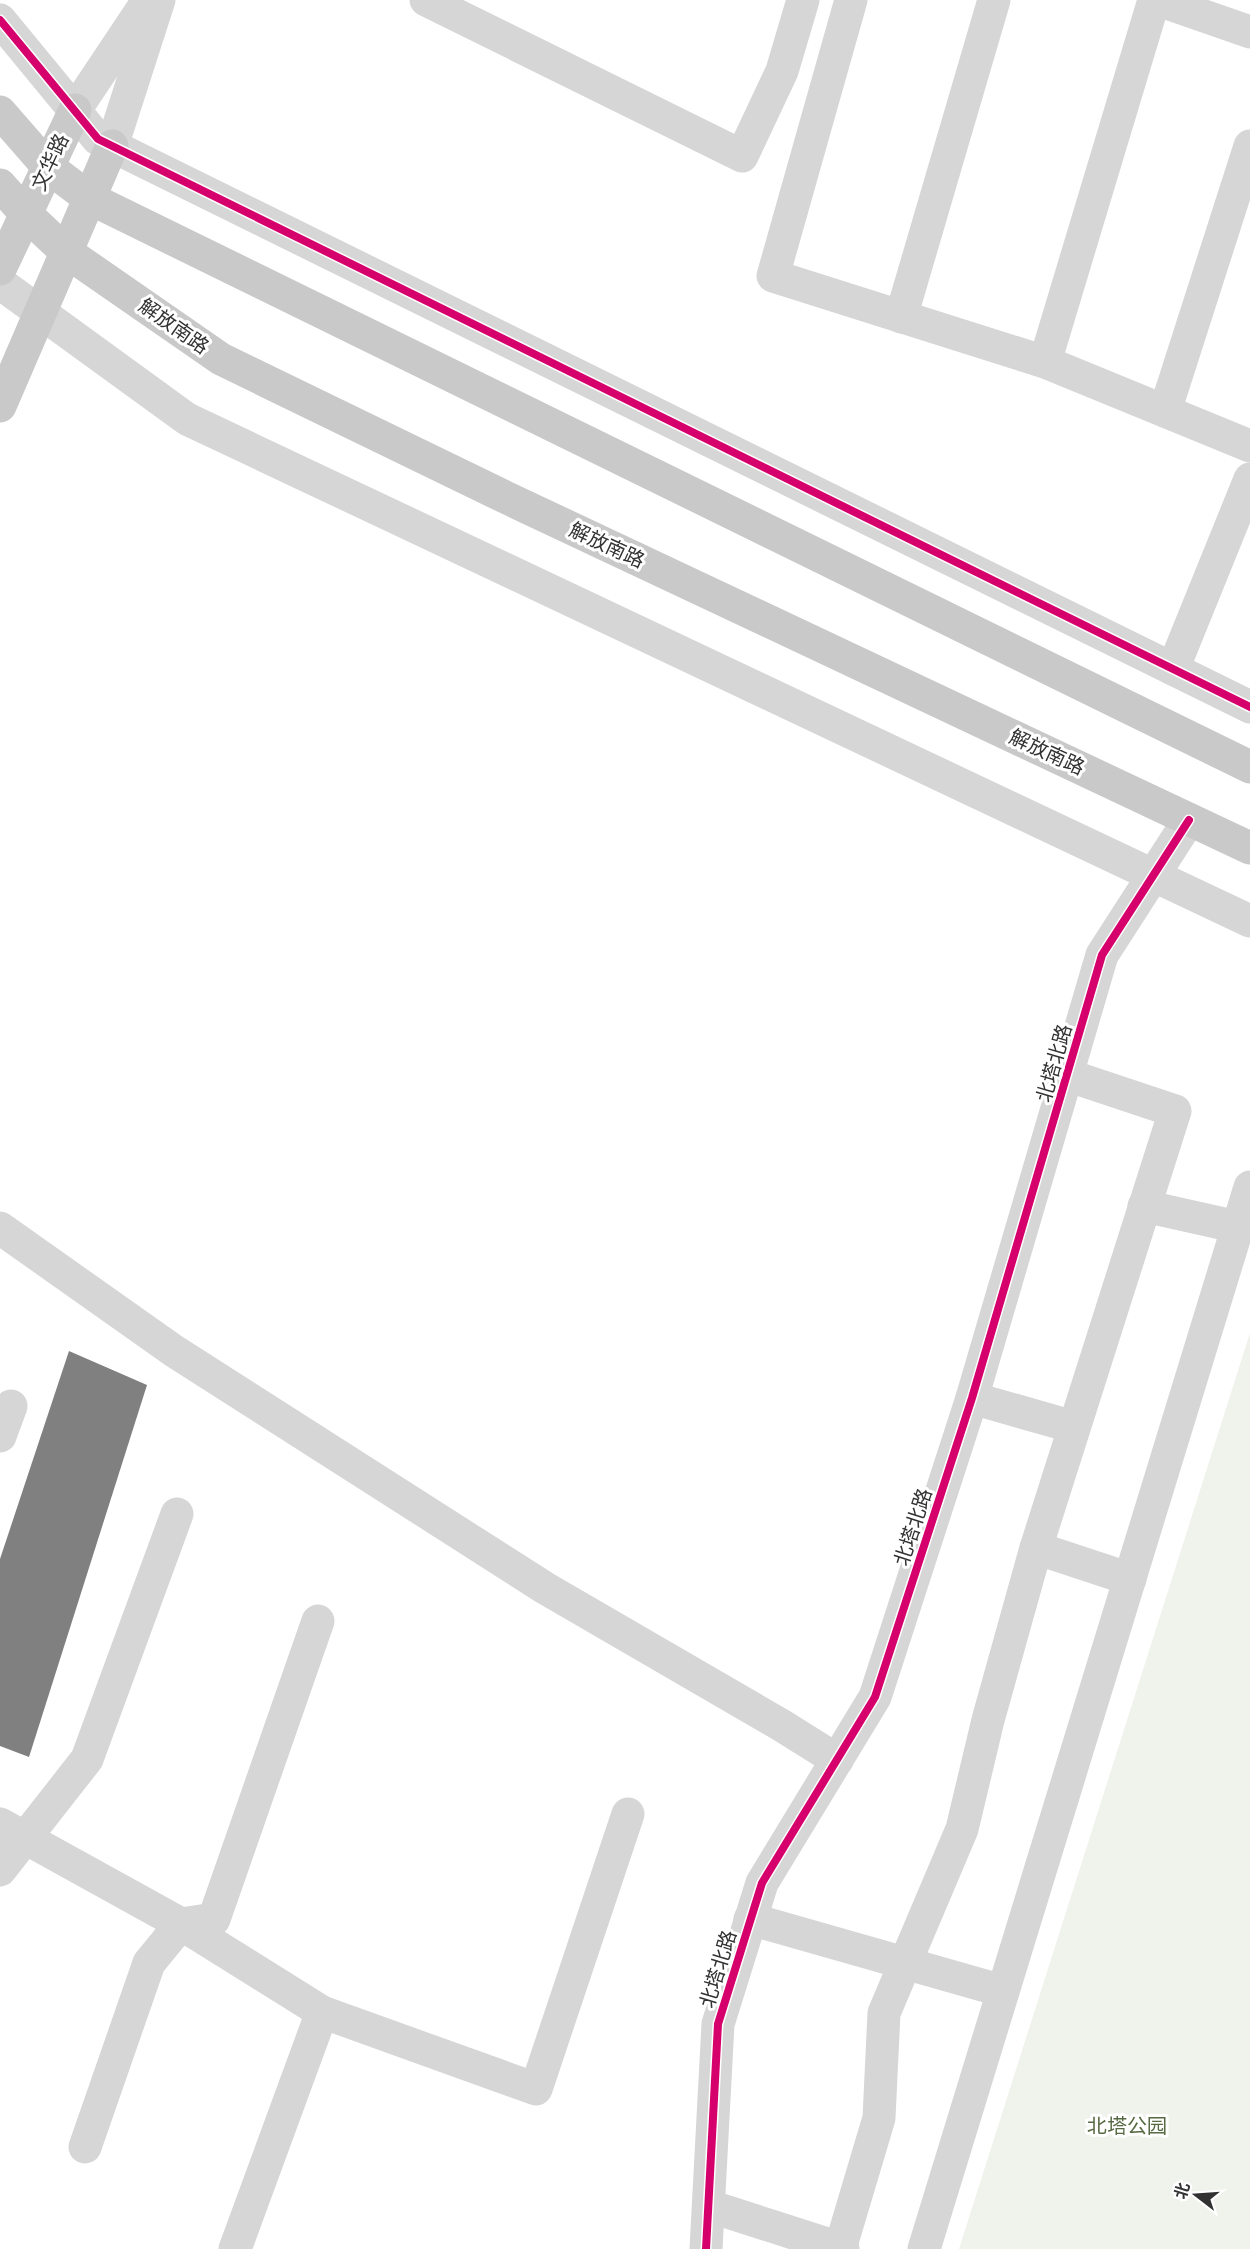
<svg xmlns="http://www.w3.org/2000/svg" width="1250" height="2249" font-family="'Fira Sans','Noto Sans SC',sans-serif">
<rect width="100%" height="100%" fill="#fff"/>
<polygon fill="#f0f2ec" points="1250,1333 1250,2249 959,2249"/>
<polygon fill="#808080" points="69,1351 147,1385 29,1757 0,1746 0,1559"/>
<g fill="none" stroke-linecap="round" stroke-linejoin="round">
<g stroke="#d6d6d6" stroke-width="33">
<polyline points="426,0 742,156 782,71 803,0"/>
<polyline points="851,0 773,276 1045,362 1250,446"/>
<polyline points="1158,0 1250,32"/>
<polyline points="0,20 98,139 1250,707"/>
<polyline points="75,110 147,2"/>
<polyline points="112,146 159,0"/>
<polyline points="0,283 187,419 1250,921"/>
<polyline points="901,317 994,0"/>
<polyline points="1045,362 1154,0"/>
<polyline points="1165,411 1250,146"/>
<polyline points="1173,669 1250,479"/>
<polyline points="1144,1206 1238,1227"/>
<polyline points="0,1228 174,1351 545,1588 781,1725 837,1760"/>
<polyline points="972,1398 1074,1427"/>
<polyline points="0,1436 11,1406"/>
<polyline points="1036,1548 1130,1579"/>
<polyline points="0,1824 181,1924 322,2012 536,2089 628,1814"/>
<polyline points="0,1870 87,1759 177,1514"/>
<polyline points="750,1919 1003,1991"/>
<polyline points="85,2147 149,1963 181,1924 214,1919 318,1621"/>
<polyline points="709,2206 843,2249"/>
<polyline points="235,2249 322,2012"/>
<polyline points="706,2249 718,2024 762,1883 875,1697 972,1398 1102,955 1189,820"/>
<polyline points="840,2249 879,2118 884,2013 962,1829 988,1720 1036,1548 1175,1111 1067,1075"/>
<polyline points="924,2249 1250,1187"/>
</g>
<g stroke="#c9c9c9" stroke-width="33">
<polyline points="0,112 48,167 89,198 1250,767"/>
<polyline points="0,185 26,214 65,251 221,359 505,497 1250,848"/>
<polyline points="0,269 75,110"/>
<polyline points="0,406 112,146"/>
</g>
<g stroke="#fff" stroke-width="11">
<g id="cycleway">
<polyline points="0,20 98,139 1250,707"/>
<polyline points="706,2249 718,2024 762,1883 875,1697 972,1398 1102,955 1189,820"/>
</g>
</g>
<use href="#cycleway" stroke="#d6006c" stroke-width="8"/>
</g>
<g text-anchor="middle" stroke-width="6" stroke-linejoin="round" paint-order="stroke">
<g font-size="20" fill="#323232" stroke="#fff">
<text transform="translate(50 162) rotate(-65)" y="7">文华路</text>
<text transform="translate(174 326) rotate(35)" y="7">解放南路</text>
<text transform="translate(607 545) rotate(25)" y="7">解放南路</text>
<text transform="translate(1047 752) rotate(25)" y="7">解放南路</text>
<text transform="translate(1054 1063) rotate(-74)" y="7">北塔北路</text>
<text transform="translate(913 1527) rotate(-72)" y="7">北塔北路</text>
<text transform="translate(718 1969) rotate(-73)" y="7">北塔北路</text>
</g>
<g font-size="20" fill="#586a43" stroke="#fff">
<text x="1127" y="2133">北塔公园</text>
</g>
</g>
<g transform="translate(1196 2195) rotate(287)" stroke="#ffffff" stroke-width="4.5" paint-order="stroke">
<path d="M0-4.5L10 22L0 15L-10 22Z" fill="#323232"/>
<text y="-9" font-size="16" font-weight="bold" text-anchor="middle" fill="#323232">北</text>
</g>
</svg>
